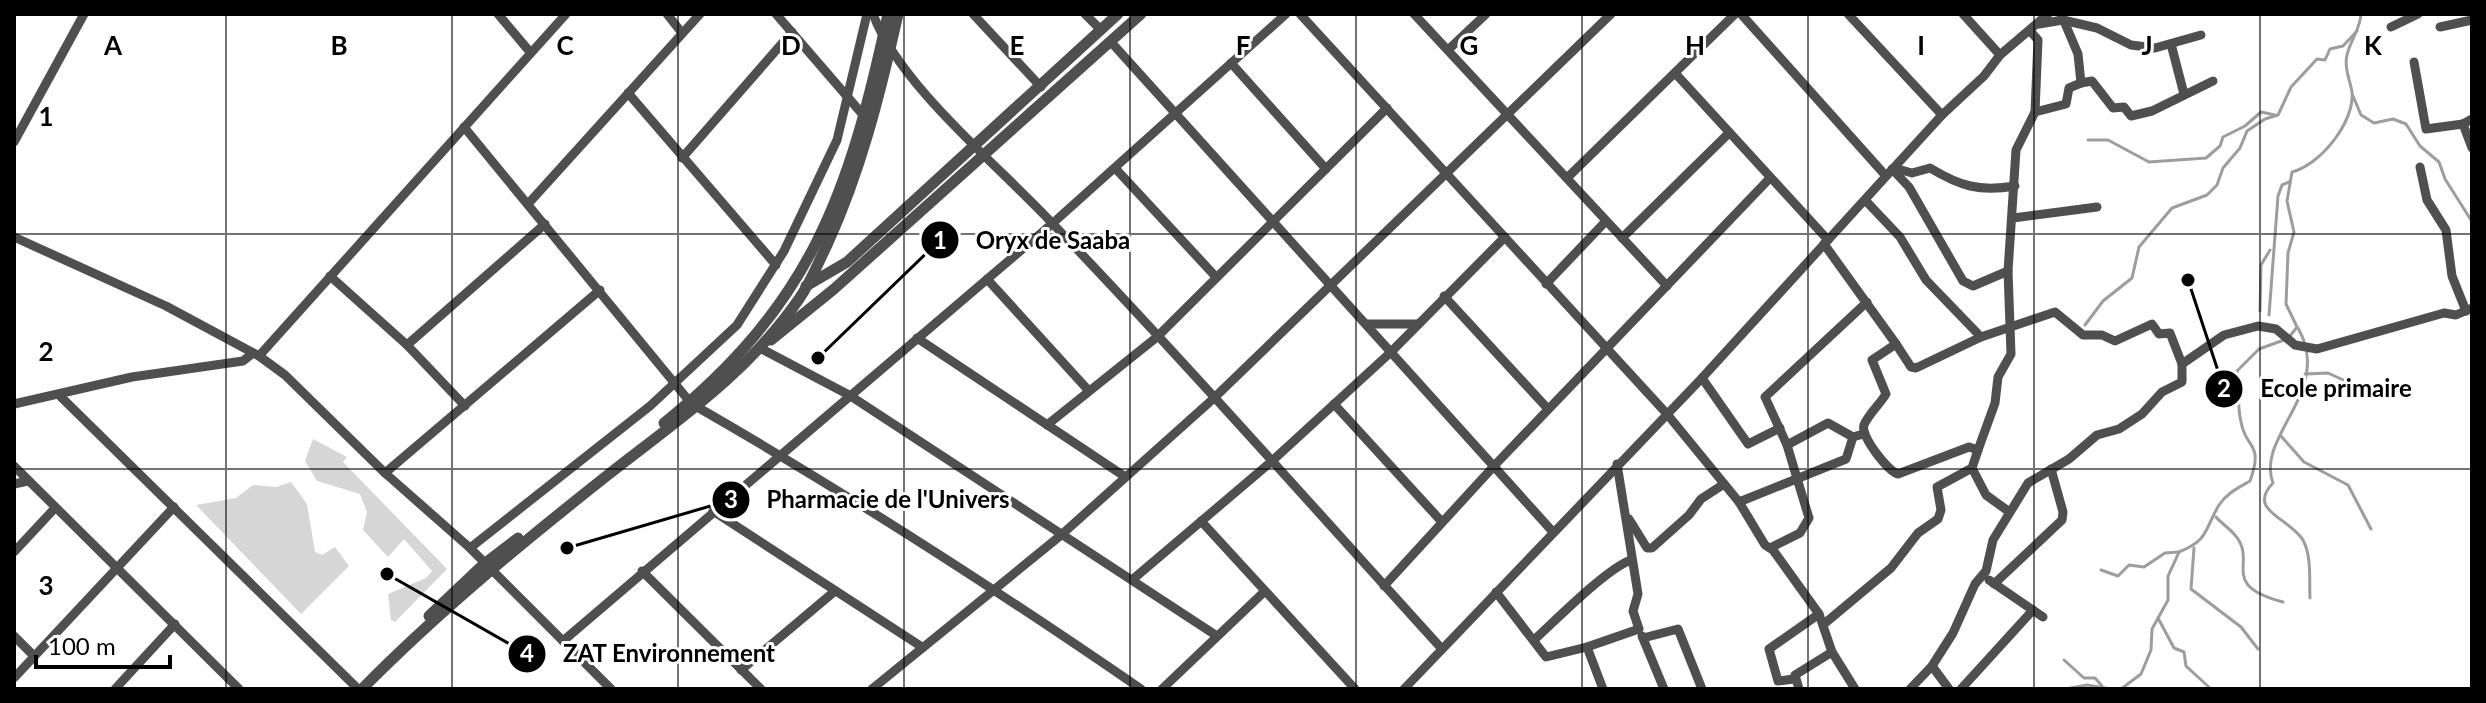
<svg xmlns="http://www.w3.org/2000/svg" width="2486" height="703" font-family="Lato,sans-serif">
<rect width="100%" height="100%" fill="#fff"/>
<g fill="#d6d6d6">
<polygon points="313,439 347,457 343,462 447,569 395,622 391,620 388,594 426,578 432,571 404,539 388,557 363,530 367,512 360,494 317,481 305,461"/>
<polygon points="291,482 307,504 315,552 322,555 335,547 349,566 301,614 196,505 236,498 253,485 276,487"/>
</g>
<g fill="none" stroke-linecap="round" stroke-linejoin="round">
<g stroke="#9d9d9d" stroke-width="3">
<polyline points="2353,96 2361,115 2374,123 2393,119 2406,124 2420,146 2439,162 2445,179 2471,220"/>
<polyline points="2088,140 2108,140 2149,162 2206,158 2220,146 2223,137 2245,126 2261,112 2275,115"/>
<polyline points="2260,311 2261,265 2270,250"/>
<polyline points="2269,315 2278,196 2282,185 2289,182"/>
<polyline points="2085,325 2103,301 2132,278 2139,247 2172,208 2207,195 2217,185 2223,168 2240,148 2247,131 2265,119 2278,115 2291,87 2317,59 2325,60 2330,49 2343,46 2357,31"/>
<path d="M2298,328C2334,391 2255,436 2273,483C2246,511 2290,518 2303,540C2312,557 2309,580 2310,598"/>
<path d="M2290,336L2297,327L2286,304L2288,253L2294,232L2287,201L2292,172C2320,165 2355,122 2352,92C2350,80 2344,68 2347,55C2350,41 2360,30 2361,14"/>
<polyline points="2305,374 2328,373 2365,390"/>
<polyline points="2281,436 2304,462 2348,485 2371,529"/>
<path d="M2216,517C2221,523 2229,528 2234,534C2260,562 2216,584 2283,602"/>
<polyline points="2194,548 2191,589 2241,627 2258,649"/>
<polyline points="2101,570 2118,576 2129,565 2144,567 2165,553 2178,552"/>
<polyline points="2158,618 2174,648 2184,652 2186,666 2211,689"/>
<polyline points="2064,660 2084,678 2095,678 2102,686"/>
<polyline points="2065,689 2087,685 2111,689"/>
<path d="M2121,689L2141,674L2151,650L2152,629L2168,600V576L2179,552C2209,540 2204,530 2219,505C2227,493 2238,488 2250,481C2264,442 2246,450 2241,422C2237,405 2239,388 2237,371L2259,349L2284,340"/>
</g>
<g stroke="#4f4f4f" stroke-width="9">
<polyline points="498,14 530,52"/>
<polyline points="667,14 682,33"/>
<polyline points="776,14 864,116"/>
<path d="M873,14C899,85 1000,167 1053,224C1186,363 1313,507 1442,649"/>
<polyline points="973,14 1041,87"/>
<polyline points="1085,14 1101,30"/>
<polyline points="1300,14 1667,414 1739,502 1765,545 1773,550 1819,614 1832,652 1855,689"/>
<polyline points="1414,14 1667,286"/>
<polyline points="1741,14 1886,176"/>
<polyline points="1848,14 1942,115"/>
<polyline points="1963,14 2000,55"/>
<polyline points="2061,14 2078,54 2081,83 2092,81 2113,108 2124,107 2131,116 2152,111 2213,81"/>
<polyline points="2039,24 2063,20 2097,28 2131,45 2155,48 2201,35"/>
<polyline points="2391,27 2418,14"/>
<polyline points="2440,27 2472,20"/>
<polyline points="1111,42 1553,532"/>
<polyline points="2171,44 2184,94"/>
<polyline points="1448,50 1486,14"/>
<polyline points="2414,62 2426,129 2463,124"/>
<polyline points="1231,63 1326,169"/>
<polyline points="1675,73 1828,240"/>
<polyline points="628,93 776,265"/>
<polyline points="2035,112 2066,104 2069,88 2081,83"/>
<polyline points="2472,119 2463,124 2472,148"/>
<polyline points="464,127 690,402"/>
<polyline points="14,142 84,14"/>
<polyline points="682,158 792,32"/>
<polyline points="2420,167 2427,200 2446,230 2452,276 2466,311"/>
<polyline points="1115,168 1216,277"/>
<path d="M1894,168L1912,173L1930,168C1960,186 1979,192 2015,186"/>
<polyline points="1892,169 1909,187 1963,281 1973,286 2008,271"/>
<polyline points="1567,178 1735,14"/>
<polyline points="1865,200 1900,237 1926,280 1981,337 2055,312 2083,335 2102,335 2115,341 2152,324 2159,334 2170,333 2182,364"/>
<polyline points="528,204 700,14"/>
<polyline points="2013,218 2097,207"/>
<polyline points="14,237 166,306 259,356 285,375 385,473 470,548 611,689"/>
<polyline points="1622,238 1729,133"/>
<path d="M1824,244L1896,344L1872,360L1886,394C1880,404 1868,415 1864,425C1860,436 1888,471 1898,474L1969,447L1978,450L1995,403L1998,377L2011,354L2008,271L2016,150L2035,112L2038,40L2031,32"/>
<polyline points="330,276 407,345 465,406"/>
<polyline points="987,279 1089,391"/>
<polyline points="1546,284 1606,221"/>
<polyline points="1444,296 1548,409"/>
<polyline points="1366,324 1418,324"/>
<polyline points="917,338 1124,476"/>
<polyline points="1896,344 1911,367 1916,368 1981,337"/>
<polyline points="407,345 545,224"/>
<polyline points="760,348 849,395 1217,636"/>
<polyline points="259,356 566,14"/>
<polyline points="1702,378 1748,444 1780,428"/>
<polyline points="59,395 356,687"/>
<polyline points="14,404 132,377 243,361 253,353"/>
<polyline points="1334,404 1442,522"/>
<path d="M699,408C850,495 997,590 1141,689"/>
<polyline points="1047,425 1157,337 1387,108"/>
<polyline points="1787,445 1828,423 1853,437"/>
<polyline points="14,466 239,689"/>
<polyline points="1972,468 1986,495 2008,511"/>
<polyline points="385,473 600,290"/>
<polyline points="14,484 28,481"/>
<polyline points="1739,502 1846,459 1853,437 1863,434"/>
<polyline points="713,511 922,647"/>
<polyline points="1629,519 1647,548 1652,548 1689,515 1701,499 1724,484"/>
<polyline points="1201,521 1355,689"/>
<polyline points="470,548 650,406 737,325 784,251 837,140 867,14"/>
<polyline points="1770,548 1800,533 1809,518 1787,445 1765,397 1867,302"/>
<polyline points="14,552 55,508"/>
<polyline points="642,571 761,689"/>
<polyline points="1132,580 1271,462 1391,352 1505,237"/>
<polyline points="1989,580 2043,617"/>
<polyline points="1994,584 2062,520 2063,512 2051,469"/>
<polyline points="1384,586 1494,466 1770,178"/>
<polyline points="1496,592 1546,657 1587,647"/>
<polyline points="1824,624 1891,568 1918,533 1938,519 1941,510 1937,487 1972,468 1978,450"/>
<polyline points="14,636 34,656"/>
<polyline points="1642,636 1664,689"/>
<polyline points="1643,638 1678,629 1702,689"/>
<path d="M1534,640C1556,620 1606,569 1631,560"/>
<polyline points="563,641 1053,223 1286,14"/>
<polyline points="1932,666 1949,689"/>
<polyline points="741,670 835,591"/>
<polyline points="14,678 174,507"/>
<polyline points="1794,679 1778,681 1769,649 1819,614"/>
<polyline points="115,689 175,624"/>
<polyline points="872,689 1060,536 1213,399 1611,14"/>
<polyline points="1162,689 1265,591"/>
<polyline points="1404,689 1702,378 1942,115 1984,76 2000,55 2048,14"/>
<polyline points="1603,689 1587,647 1639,629 1633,611 1638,594 1617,464"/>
<polyline points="1799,689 1795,675 1832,652"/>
<polyline points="1910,689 1932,666 1953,633 1975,584 1986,571 1993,540 2028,483 2069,459 2097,435 2119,429 2142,414 2162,392 2182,382 2182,364 2224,335 2258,326 2276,329 2295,345 2317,349 2444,313 2456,315 2472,308"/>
<polyline points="1961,689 2033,610"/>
</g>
<g stroke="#4f4f4f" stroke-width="11">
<polyline points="806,286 847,262 1118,14"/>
<polyline points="771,340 834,289 1141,14"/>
<path d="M664,423C812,303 849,195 888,14"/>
<polyline points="429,616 484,564 518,538"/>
<path d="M362,689C439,611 523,542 609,474C679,419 747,374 799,299C811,282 818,263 827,245C861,171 880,94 898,14"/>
</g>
</g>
<path fill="none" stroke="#000" stroke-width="2" stroke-opacity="0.55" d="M226,14V689M452,14V689M678,14V689M904,14V689M1130,14V689M1356,14V689M1582,14V689M1808,14V689M2034,14V689M2260,14V689M14,234H2472M14,469H2472"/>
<g font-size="26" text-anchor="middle" font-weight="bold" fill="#000" stroke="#fff" stroke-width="6" stroke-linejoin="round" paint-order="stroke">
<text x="113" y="55">A</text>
<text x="339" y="55">B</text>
<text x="565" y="55">C</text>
<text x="791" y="55">D</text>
<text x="1017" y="55">E</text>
<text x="1243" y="55">F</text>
<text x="1469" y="55">G</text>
<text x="1695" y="55">H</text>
<text x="1921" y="55">I</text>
<text x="2147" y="55">J</text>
<text x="2373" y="55">K</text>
<text x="46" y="126">1</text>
<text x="46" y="361">2</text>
<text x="46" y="595">3</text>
</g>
<path fill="none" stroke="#000" stroke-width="3" d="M818 358L940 240M2188 280L2224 389M567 548L731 500M387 574L527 654"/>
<g fill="#000" stroke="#fff" stroke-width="3">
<circle cx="818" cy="358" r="8"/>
<circle cx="2188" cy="280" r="8"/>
<circle cx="567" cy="548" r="8"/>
<circle cx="387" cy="574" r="8"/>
<circle cx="940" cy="240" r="20"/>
<circle cx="2224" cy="389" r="20"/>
<circle cx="731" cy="500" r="20"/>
<circle cx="527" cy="654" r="20"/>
</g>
<g font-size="24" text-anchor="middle" font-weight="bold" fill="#fff">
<text x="940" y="249">1</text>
<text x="2224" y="397">2</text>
<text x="731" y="508">3</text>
<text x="527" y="662">4</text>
</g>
<g font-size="24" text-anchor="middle" font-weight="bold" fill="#000" stroke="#fff" stroke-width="6" stroke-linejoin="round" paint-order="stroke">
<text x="1053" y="249">Oryx de Saaba</text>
<text x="2336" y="397">Ecole primaire</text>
<text x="888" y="508">Pharmacie de l'Univers</text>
<text x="669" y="662">ZAT Environnement</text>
</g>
<rect width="2486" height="703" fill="none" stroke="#000000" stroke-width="32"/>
<path d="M36 655v12h134v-12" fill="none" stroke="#000000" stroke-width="4"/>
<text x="48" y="655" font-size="24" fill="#000000" stroke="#ffffff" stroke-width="6" paint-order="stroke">100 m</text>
</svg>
